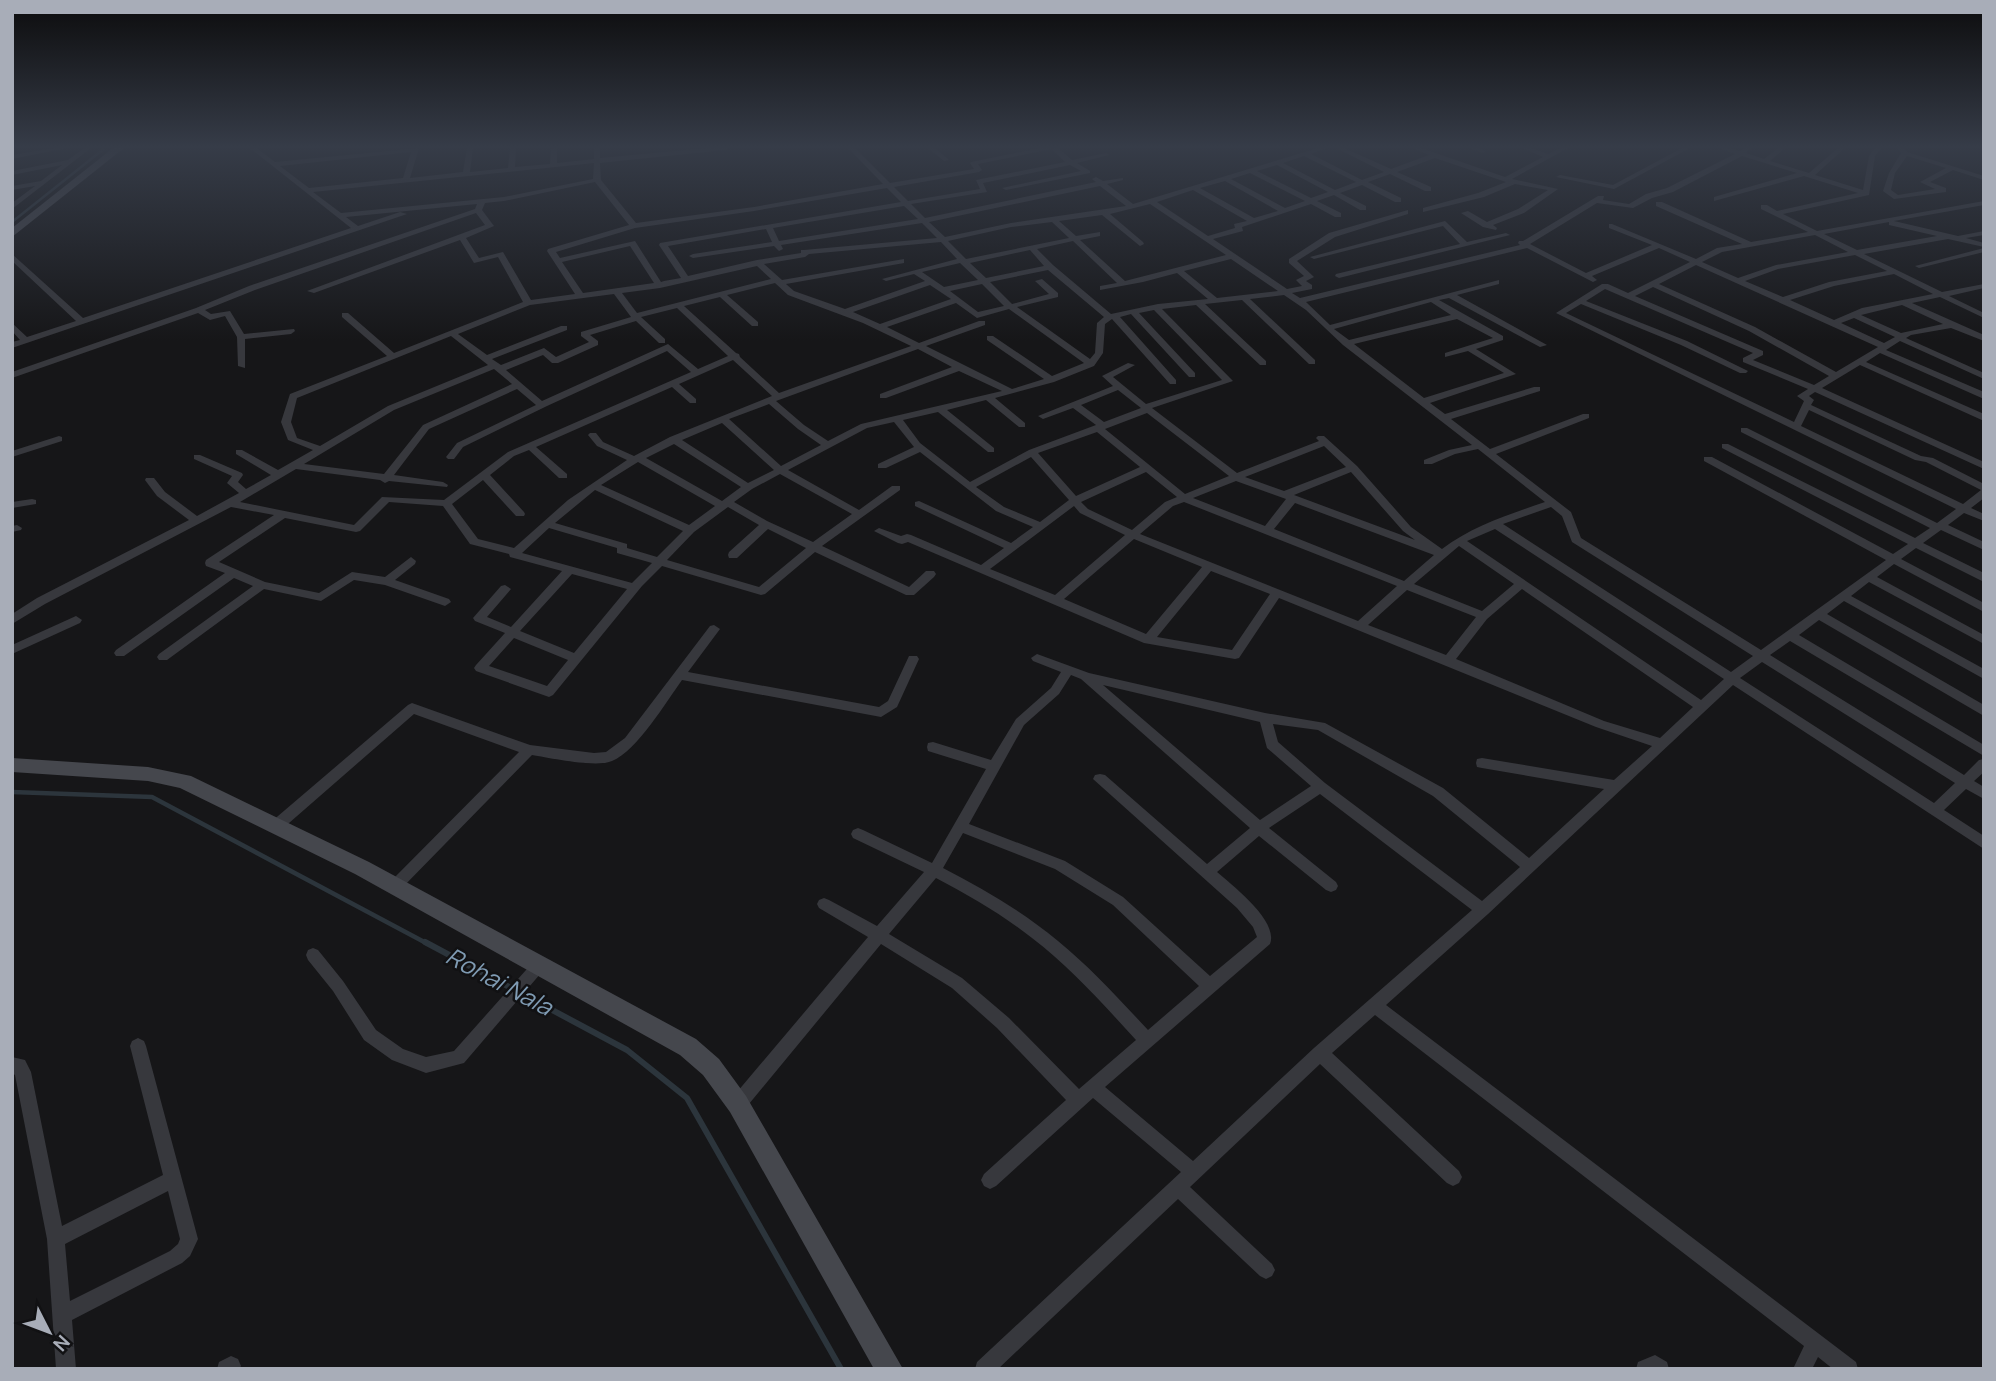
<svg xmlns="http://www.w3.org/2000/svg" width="1996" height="1381" font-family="Manrope,sans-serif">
<rect width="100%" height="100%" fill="#161618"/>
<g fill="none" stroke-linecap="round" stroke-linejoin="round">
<polyline stroke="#2c353c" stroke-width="2.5" points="12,222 105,148"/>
<polyline stroke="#2c353c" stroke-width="4.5" points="12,792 152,797 428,944"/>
<polyline stroke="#2c353c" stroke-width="6" points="425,942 627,1050 687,1098 841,1369"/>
<g fill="#37383d" fill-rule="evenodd">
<polygon points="54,148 67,148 12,159 12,155"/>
<polygon points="84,148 91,148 12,209 12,203 35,186 12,190 12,186 41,181 62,165 12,175 12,171 68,160"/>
<path d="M250,148H257L275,162L419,148L410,178L463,172L467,148H473L470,172L508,168L510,148H516L515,167L550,164L551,148H557V163L594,159V148H600V158L707,148H728L725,150L600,163L601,180L636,223L754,207L883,184L848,148H855L890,183L974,169L970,163L971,162L1040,148H1058L1072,160L1106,153L1109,155L1077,163L1090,171V173L1006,190L1002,188L1081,171L1070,165L983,183L987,192L911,204L925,218L1096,182L1092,179L1096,177L1103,181L1123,178V180L1107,184L1133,204L1318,148H1327L1311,154L1362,180L1384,172L1336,148H1344L1391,169L1429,155L1412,148H1421L1505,177L1543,157L1522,148H1531L1548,154L1560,148H1568L1512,179L1558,189L1524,213L1493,225L1497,228L1496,230L1483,227L1461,213L1468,211L1487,222L1518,209L1548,190L1515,184L1484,197L1423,212V208L1478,193L1506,182L1435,158L1397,172L1431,187V191H1425L1390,174L1368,182L1401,198V202H1395L1362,185L1340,193L1366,206V210H1360L1334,195L1317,201L1341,213V217H1335L1311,204L1242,227L1243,231L1213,239L1287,289L1302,286L1296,280L1304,276L1289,263V259L1329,233L1408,210V214L1335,237L1297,261L1314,277L1306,281L1312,285V289L1292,293L1300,298L1520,245L1518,243L1519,241H1523L1598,196H1604L1603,200L1629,204L1646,194L1667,188L1735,154L1720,148H1729L1740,151L1744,148H1751L1746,153L1764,159L1778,148H1785L1770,161L1809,173L1838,148H1845L1815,175L1863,190L1869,156L1875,148H1881L1875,156L1869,195L1783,214L1817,231L1984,201V205L1894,221L1958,236L1984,231V235L1966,238L1984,243V247L1948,239L1864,254L1942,292L1984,284V288L1949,296L1984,313V318L1940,297L1912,303L1984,335V341L1951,328L1911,335L1906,338L1984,373V379L1900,341L1886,350L1984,392V399L1880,353L1866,362L1984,414V421L1860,365L1822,388L1984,462V469L1815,392L1809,396L1814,400L1811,405L1921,456L1933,458L1984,484V498L1971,508L1984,514V521L1964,513L1948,525L1984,542V550L1941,530L1923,543L1984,573V582L1916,548L1901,559L1984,603V612L1894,564L1877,577L1984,635V644L1869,582L1851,596L1984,669V679L1844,601L1827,614L1984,705V716L1819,620L1799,635L1984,745V756L1790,641L1770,655L1964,775L1979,760L1984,759V772L1974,781L1984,787V799L1966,789L1944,810L1984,836V849L1733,685L1488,914L1386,1005L1856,1362L1858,1369H1833L1818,1357L1812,1369H1793L1804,1346L1375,1015L1332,1053L1459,1171L1462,1177L1459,1183L1453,1186L1447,1183L1320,1064L1190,1187L1272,1264L1275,1270L1272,1276L1266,1279L1260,1276L1178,1199L998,1369H975L977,1362L1181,1172L1093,1098L996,1186L990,1189L984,1186L981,1180L984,1174L1066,1100L997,1028L952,988L881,944L744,1110L738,1112L732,1110L730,1104L732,1098L868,937L819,908L817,904L819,900L824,898L829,900L877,926L924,872L853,838L851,834L853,830L858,828L863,830L932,863L986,769L928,751L927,747L928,743L933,742L991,760L1016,719L1051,688L1061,672L1033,661L1031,658L1037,654L1089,673L1265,713L1325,723L1443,788L1529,858L1604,789L1482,768L1477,767L1476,763L1477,759L1482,758L1614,780L1652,746L1596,727L1279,598L1239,658L1235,659L1144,643L908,542L902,544L898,543L874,531L879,528L901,536L907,534L911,535L981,565L1004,548L915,506V502L919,501L1011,543L1033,527L996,511L920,452L886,468H878V464L914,447L894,422L867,428L788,470L859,510L892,486H900V490L822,546L909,587L926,571H934L936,574L934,577L914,595H906L815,552L765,594L761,595L662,566L642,586L553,695L549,697L476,671L474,668L476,665L505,633L475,621L473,618L501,586L505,585L511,589L487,617L511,627L562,571L510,557L509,554L470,544L443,506L389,502L360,531L356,532L285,518L219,562L265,582L319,593L352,572L385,577L411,557L416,561L415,564L395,580L449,599L451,602L445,606L385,585L354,580L321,601L264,589L167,660H159L157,657L159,654L253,586L234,578L124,656H116L114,653L116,650L225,573L206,566L205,563L206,560L274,515L231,507L45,604L12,624V614L37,598L189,520L157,496L145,480L146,478H154L165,492L197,516L239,493L227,483L232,476L194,459V455H200L242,473L243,475L238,482L246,489L271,475L236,454V450H242L278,470L313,450L288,440L281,422L290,394L387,356L342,317V313H348L394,353L523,302L498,257L474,263L460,240L314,293L307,291L485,225L476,213L255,290L205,310L211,314L230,311L244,334L294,329L295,331L291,334L245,339V368L238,366L237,337L225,316L210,320L198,313L12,378V372L196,308L249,286L475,209L477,204L346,217L358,226L400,212L407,214L12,348V342L20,340L12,331V323L27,337L76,321L12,261V254L83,318L351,228ZM1052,149L1065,162L976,180L980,189L908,201L894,187L979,172L982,170L978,164ZM411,152L403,178L309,188L280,166ZM1304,156L1356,182L1335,190L1283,163ZM1742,156L1797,173L1714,197V201L1804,176L1858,193L1777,211L1767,205H1761V209L1808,232L1751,242L1662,202H1656V206L1742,244L1717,248L1696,259L1612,224H1609V228L1652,245L1586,273L1530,244L1597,203L1633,208L1652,198L1673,192ZM594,163L593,179L504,197L341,213L313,192ZM1277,165L1328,192L1311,198L1257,171ZM1250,173L1305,201L1285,208L1231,179ZM1225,181L1278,211L1254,218L1200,188ZM595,182L629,225L548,249L547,251L575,294L531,300L503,252L479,258L466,238L494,226L482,210L485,203L504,201ZM1100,186L1126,206L1011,223L945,237L929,222ZM887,188L901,202L660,243L659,245L681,278L664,281L661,282L635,241L560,258L556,252L635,228L754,211ZM1193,190L1247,221L1234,224L1235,228L1208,236L1157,202ZM1150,204L1226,255L1125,281L1080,240L1100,236V232L1076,236L1059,221L1102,215L1140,246L1144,244L1143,242L1110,214ZM904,206L918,219L779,241L773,228ZM1052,222L1069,238L966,259L948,241L1011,227ZM1889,222V225L1937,236L1857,250L1824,234ZM922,223L937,238L804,250H801V253L757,260L688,276L668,246L766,229L772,242L693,254L689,256L693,258L774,246L779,251L783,249L781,245ZM1815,235L1848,252L1776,265L1738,278L1702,262L1722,252ZM1073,241L1117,283L1100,286V290L1143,282L1177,273L1208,299L1158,304L1111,314L1053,265L1037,249ZM941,242L957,259L882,279L886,281L914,274L925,281L845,309L794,291L786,284L904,263V259L782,280L764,264L805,257L809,254ZM630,246L654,283L583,293L562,262ZM1527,248L1593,282L1597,280L1592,276L1659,248L1690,262L1628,293L1608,284H1602L1556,313L1956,509L1937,523L1747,428H1741V432L1930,528L1915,538L1728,444H1722V448L1908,544L1893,554L1712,457H1704V461L1886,560L1761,650L1581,538L1571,512L1496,454L1589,418V414H1583L1490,449L1451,419L1540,391V387H1534L1445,414L1430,403L1516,374L1476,349L1503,340V336L1439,300L1449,298L1540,347L1547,345L1457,295L1499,284V280L1330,325L1306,302ZM1030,250L1044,266L986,278L970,263ZM1855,255L1887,271L1829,282L1783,297L1745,281L1778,269ZM1231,259L1278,291L1217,298L1184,271ZM960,263L978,280L944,287L922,272ZM1696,265L1878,347L1836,372L1755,327L1659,284ZM757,266L771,279L637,313L622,293L660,288ZM1048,270L1104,317L1097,323L1095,353L1090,359L1017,307L1058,297V293L1042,279L1035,281L1049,294L1012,304L990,282ZM1894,274L1933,294L1862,308L1834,320L1790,300L1834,286ZM775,283L788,295L863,323L911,346L779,393L740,357L739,354L736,353L684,306L720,297L752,326H758V322L727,295ZM982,284L1004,306L978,312L950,291ZM930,285L951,299L880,324L853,312ZM1653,287L1749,331L1829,376L1814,385L1753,360L1763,355V351L1635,296ZM1605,289L1753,353L1743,358V362L1808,389L1797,396L1804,401L1794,422L1566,313L1581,304L1681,345L1740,373H1746L1748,371L1687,341L1586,301ZM614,294L631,317L581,332V336L589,342L556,357L544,348L501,365L492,359L567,330V326H561L487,355L458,334L530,305ZM1284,295L1306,310L1343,345L1472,445L1449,450L1424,460V464H1432L1455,454L1478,449L1545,502C1510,514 1472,526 1442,549L1411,527L1357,466L1324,436H1318L1316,438L1319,441L1237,473L1152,408L1233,381L1162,309L1196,305L1260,365H1266V361L1205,304L1242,300L1309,364H1315V360L1250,299ZM1431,302L1451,315L1349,340L1334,329ZM956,303L977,318L1009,309L1084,363L1052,376L993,336H987V340L1044,379L1012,389L926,346L985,325V321H979L919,343L887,327ZM1902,305L1943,324L1901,333L1861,315ZM677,308L728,356L698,369L668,344L542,401L506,370L543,355L552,363H558L598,345V341L590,335L636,321L659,343H665V339L641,317ZM1154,310L1222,380L1146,404L1113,377L1135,365L1128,363L1102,376L1113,386L1038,416L1043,419L1073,408L1096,425L1029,450L970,482L920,443L903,420L938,412L988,452H994V448L947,410L986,400L1019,427H1025V423L995,398L1054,382L1094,366L1103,353L1105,324L1112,319L1170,384H1176V380L1120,317L1131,314L1189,377H1195V373L1139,313ZM1854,318L1895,337L1884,343L1841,323ZM1457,319L1493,338L1445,353V357L1468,351L1504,373L1424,398L1354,344ZM451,336L488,365L388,406L320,446L297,438L291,422L297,398ZM918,349L952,367L880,394V398H886L959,371L1002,391L861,424L828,441L804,425L776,401ZM667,351L691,372L508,452L444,500L382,497L354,525L240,502L296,469L380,480L385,483L389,481L447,487L448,485L443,482L394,475L429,429L517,389L536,405L457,443L446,457L448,459H454L463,447L547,406ZM733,360L772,396L670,437L634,456L603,442L596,433H590L588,435L597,446L627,460L568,500L514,548L478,539L452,504L483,480L516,516H524L525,514L524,512L490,475L514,456L529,450L559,478H567V474L536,447L672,387L690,403H696V399L679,384ZM494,369L512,384L423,425L384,474L304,464L394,410ZM1118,390L1141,408L1104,422L1081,405ZM769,404L798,429L821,445L781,466L729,419ZM1809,410L1915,460L1926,462L1981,490L1963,504L1801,426ZM1147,413L1229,476L1185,494L1105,429ZM722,423L774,470L748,483L682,440ZM1097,432L1140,467L1076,496L1038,453ZM674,444L741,487L722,501L646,458ZM1324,446L1346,467L1284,491L1245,477ZM1031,457L1069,500L1040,522L1004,507L976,487ZM638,462L715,506L689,525L601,485ZM1146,472L1177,497L1165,502L1132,530L1088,509L1081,502ZM1351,472L1403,531L1415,540L1294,495ZM780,474L852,514L813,542L767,521L734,502L752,489ZM1236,481L1286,499L1265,526L1193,498ZM595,490L683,531L657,557L627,548V544L555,523ZM1184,502L1397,586L1358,621L1140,534L1173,506ZM1295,503L1434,555L1404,581L1274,529ZM1074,506L1080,513L1125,535L1055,595L990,569ZM728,507L759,525L729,552L728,555L729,558H737L768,529L806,548L759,587L667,560L694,532ZM1551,507L1562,516L1572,542L1753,656L1731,672L1503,524ZM549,528L617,548V553L652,563L632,583L522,553ZM1495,529L1724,679L1701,700L1467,541ZM1134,539L1202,567L1146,634L1064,599ZM1459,546L1514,584L1482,611L1414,584ZM1211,571L1270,594L1232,650L1157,637ZM572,574L627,589L574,653L520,631ZM1522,589L1693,707L1660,738L1604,721L1456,659L1487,619ZM1407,590L1476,617L1446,655L1368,625ZM514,638L568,660L547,686L489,666ZM1762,662L1955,783L1934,803L1740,678ZM1071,675L1081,679L1250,828L1207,864L1105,775L1100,774L1095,775L1093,779L1237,908L1253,927L1257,937L1210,976L1123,897L1065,861L969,824L1024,725L1059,694ZM1103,685L1260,722L1267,748L1311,786L1260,820ZM1273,724L1318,730L1433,796L1520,867L1482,901L1325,783L1278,742ZM1320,794L1472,910L1314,1048L1193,1161L1105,1087L1270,944C1279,921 1233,886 1217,872L1259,836L1326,890L1331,892L1336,890L1338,886L1336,882L1269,828ZM963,833L1055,869L1113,905L1199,986L1148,1030C1119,999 1091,968 1058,941C1023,912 984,889 943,868ZM936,878C970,896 1003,915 1032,938C1071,968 1103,1004 1136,1040L1079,1089L1009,1018L962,978L889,934Z"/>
<polygon points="928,148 935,148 949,160 944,161"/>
<polygon points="1470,148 1479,148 1486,151 1483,153"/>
<polygon points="1682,148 1690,148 1614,189 1556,177 1560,175 1613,185"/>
<path d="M1897,148H1904L1907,152L1984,176V180L1953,170L1930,182L1946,188V192L1894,199L1883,191L1889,173L1901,153ZM1907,156L1946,168L1920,182L1935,189L1898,195L1891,190L1895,173Z"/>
<polygon points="1445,221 1467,242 1506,233 1510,235 1339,278 1335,276 1336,274 1460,244 1443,226 1314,259 1310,257"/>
<polygon points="1984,248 1984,252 1919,268 1915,266"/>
<polygon points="59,436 62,437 62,441 12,457 12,451"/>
<polygon points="32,499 36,500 36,504 12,508 12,502"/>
<polygon points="17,525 22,528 21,530 12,532 12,526"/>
<polygon points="76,616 82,620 80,623 12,654 12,645"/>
<path d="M714,625L720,629L688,672L879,707L888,701L909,656H917L919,659L897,707L881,717L682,680C666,702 637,751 612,761C597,768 550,758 532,755L400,890L395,892L390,890L388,886L390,882L519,752L414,714L281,830L276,832L271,830L269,826L271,822L408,705L412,703L530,745L594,753L606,752L625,738L710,626Z"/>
<polygon points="313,948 318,950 343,981 376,1030 403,1049 426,1057 454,1051 534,961 539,959 544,961 547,966 464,1063 426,1073 392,1060 364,1040 333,991 308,960 306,955 308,950"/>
<path d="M138,1038L144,1041L146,1046L198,1239L190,1256L182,1263L72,1320L76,1369H56L47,1239L15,1075L12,1073V1057L25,1060L31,1072L62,1226L163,1175L130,1046L132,1041ZM168,1191L180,1239L178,1244L170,1251L70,1301L65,1244Z"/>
<polygon points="1655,1355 1667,1362 1669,1369 1636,1369 1638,1362"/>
<polygon points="231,1356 238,1359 241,1366 239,1369 217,1369 219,1362"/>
</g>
<g fill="#45474d" fill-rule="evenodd">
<polygon points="113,148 124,148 12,237 12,228"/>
<polygon points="12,758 148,767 191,776 369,862 696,1039 719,1059 746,1096 903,1369 874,1369 730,1112 703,1075 680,1055 355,874 180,788 148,781 12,772"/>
</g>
</g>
<linearGradient id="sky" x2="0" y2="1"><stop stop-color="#0c0c0d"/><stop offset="0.43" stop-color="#363c48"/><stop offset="1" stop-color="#363c48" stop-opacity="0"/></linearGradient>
<rect width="1996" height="341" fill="url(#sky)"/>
<g text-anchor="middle" stroke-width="5" stroke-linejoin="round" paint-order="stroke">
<g font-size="24" font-style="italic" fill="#7f9bb3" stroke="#111113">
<text transform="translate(499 982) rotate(28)" y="8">Rohai Nala</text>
</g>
</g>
<rect width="1996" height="1381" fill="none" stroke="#a8adb8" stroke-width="28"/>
<g transform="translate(49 1332) rotate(132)" stroke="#111113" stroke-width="5" paint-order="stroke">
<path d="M0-5L12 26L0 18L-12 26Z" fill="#a8adb8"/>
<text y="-10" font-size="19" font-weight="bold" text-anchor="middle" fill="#a8adb8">N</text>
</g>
</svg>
